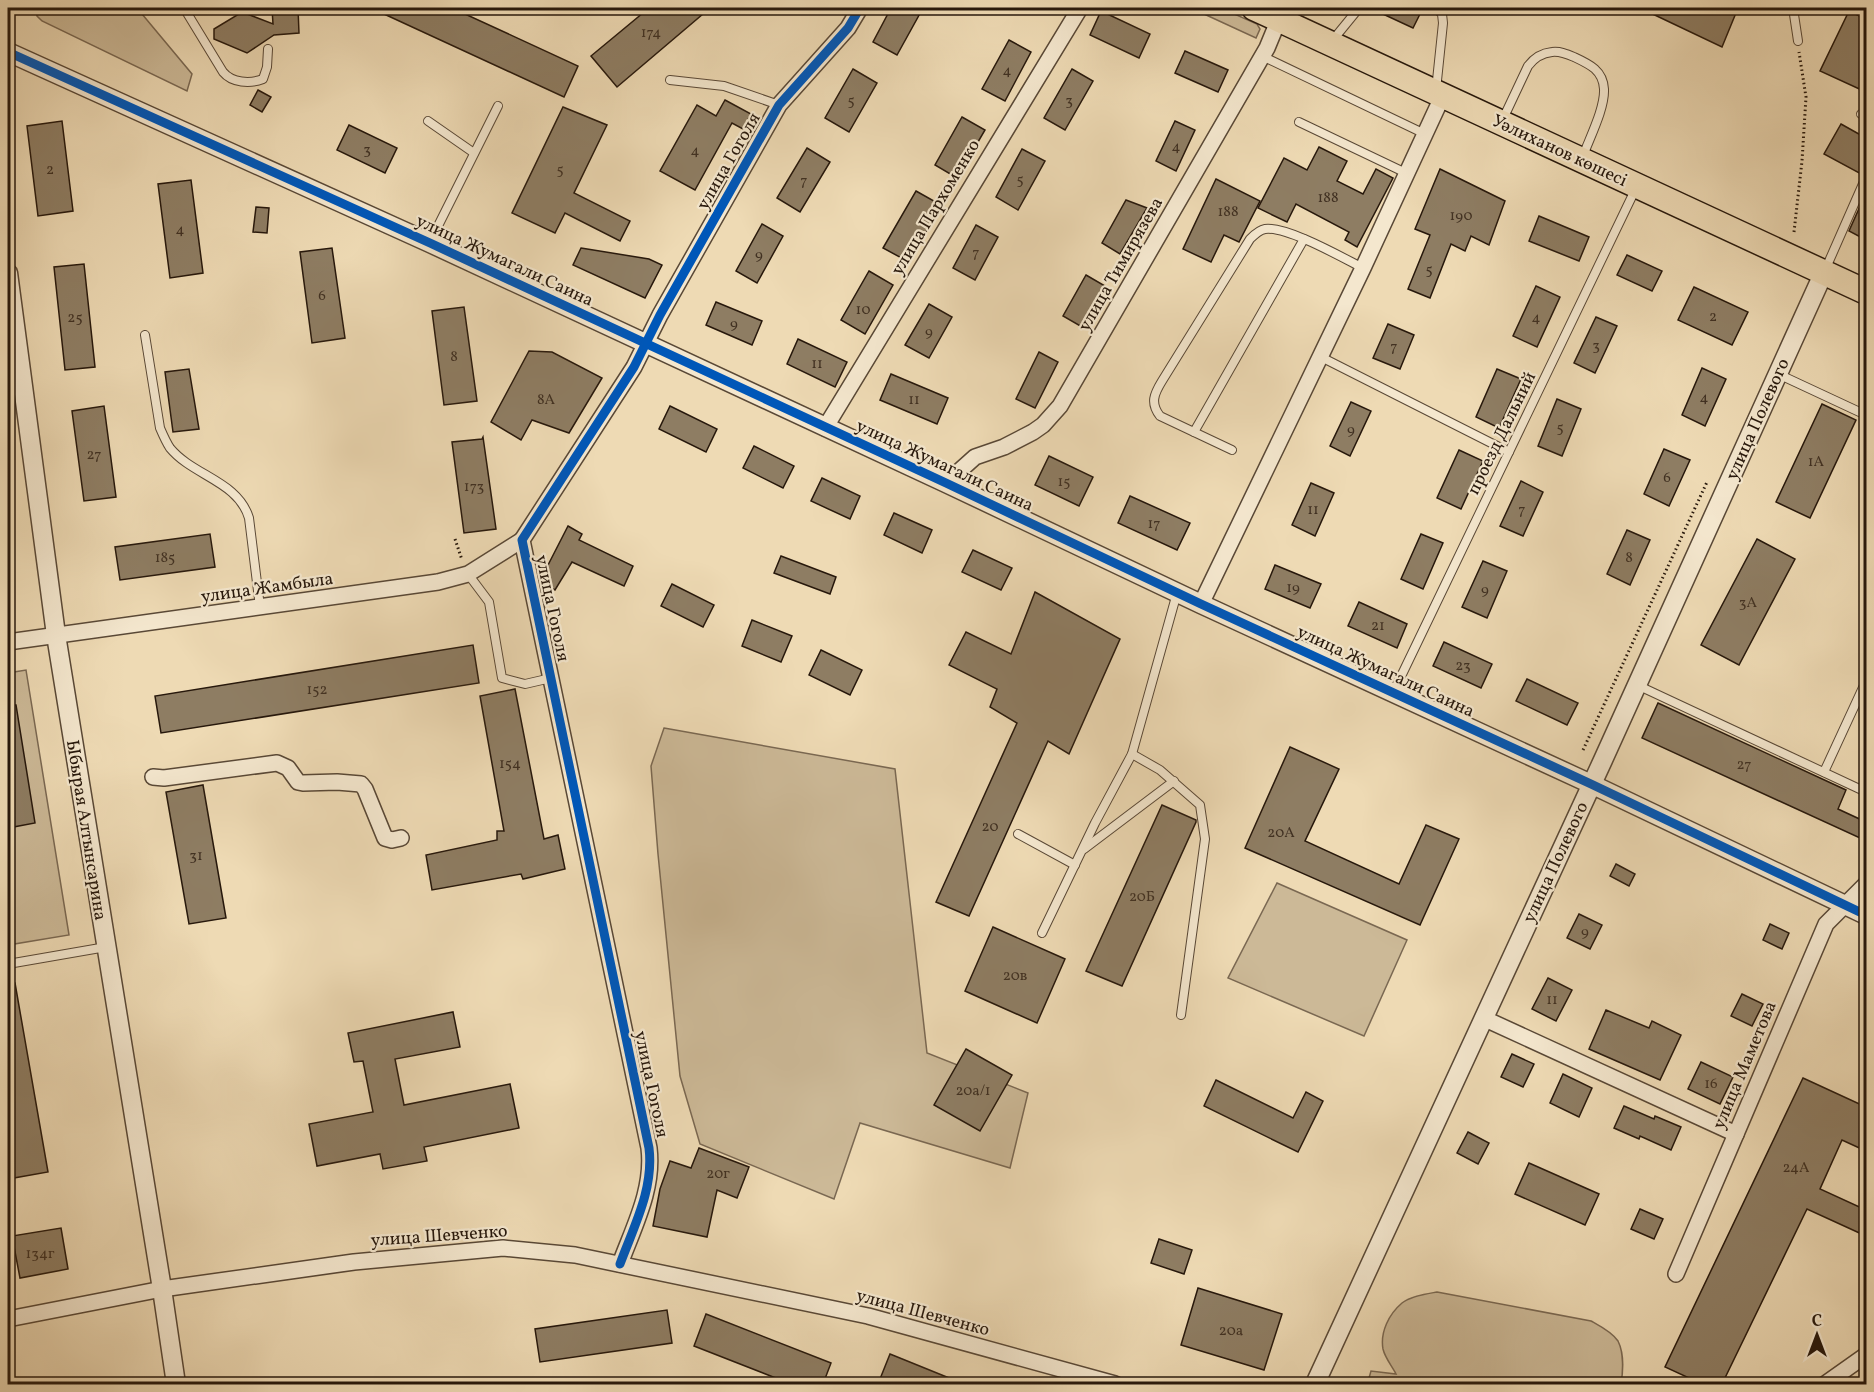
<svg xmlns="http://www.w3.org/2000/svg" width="1874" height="1392" font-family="Vollkorn,serif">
<rect width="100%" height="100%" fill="#eedab4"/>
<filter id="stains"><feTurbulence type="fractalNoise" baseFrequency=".00333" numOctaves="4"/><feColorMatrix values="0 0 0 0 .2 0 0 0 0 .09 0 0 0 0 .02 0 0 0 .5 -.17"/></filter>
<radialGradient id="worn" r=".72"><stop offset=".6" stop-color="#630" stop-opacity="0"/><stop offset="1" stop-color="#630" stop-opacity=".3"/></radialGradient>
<g fill="#ccb997" stroke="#7a6852" stroke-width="1.5">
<polygon points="35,8 137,8 192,74 187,91 42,21 37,16"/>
<polygon points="1191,8 1221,8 1257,24 1260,29 1256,38"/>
<polygon points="26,670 69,935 8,945 8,673"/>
<polygon points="664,728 895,769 927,1053 1028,1093 1010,1168 860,1123 834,1199 700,1144 680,1076 658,854 651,766"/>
<polygon points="1277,883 1407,940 1364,1036 1228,978"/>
<path d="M1437,1292L1591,1321C1600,1326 1612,1332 1618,1341C1624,1353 1623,1372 1621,1384H1404L1369,1378L1371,1371L1396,1374C1392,1366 1385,1358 1383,1349C1380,1332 1389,1314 1402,1303C1411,1296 1426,1294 1437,1292Z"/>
</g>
<g fill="#8e7d63" stroke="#27180c" stroke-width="1.5">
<polygon points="272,8 298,8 299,33 274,35 247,53 214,39 214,29 242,12 273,24"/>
<polygon points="371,8 452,8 578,66 564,97"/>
<polygon points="649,8 710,8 617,87 591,56"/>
<polygon points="891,8 923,8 897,55 873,42"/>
<polygon points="1370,8 1423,8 1413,28"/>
<polygon points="1640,8 1738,8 1722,47"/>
<polygon points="1101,11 1150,34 1139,58 1090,35"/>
<polygon points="1849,11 1866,19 1866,92 1820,71"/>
<polygon points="1009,40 1031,52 1005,101 982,89"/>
<polygon points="1185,51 1228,70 1218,92 1175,73"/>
<polygon points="853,69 877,83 849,132 825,118"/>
<polygon points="1072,69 1093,81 1065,130 1044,118"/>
<polygon points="258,90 271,97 262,112 250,105"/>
<polygon points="725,100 751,114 743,129 732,123 695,190 660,171 697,105 716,116"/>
<polygon points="563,107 607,125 574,193 630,221 620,241 565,213 555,233 512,213"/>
<polygon points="962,117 985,130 957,178 935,165"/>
<polygon points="62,121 73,211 38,216 27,126"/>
<polygon points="1175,121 1195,130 1176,171 1156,161"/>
<polygon points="1841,124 1866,138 1866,171 1861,174 1824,154"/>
<polygon points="349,125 397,148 385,173 337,150"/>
<polygon points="1319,147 1347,161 1337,181 1363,194 1376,169 1393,178 1357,247 1345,240 1349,232 1296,204 1287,222 1258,208 1284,158 1307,170"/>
<polygon points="807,148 830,162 800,212 777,198"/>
<polygon points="1022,149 1045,161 1018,210 996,197"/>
<polygon points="1440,169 1505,201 1489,245 1471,236 1465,251 1451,244 1430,298 1408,289 1430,235 1415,229"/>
<polygon points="1216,179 1260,201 1239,242 1224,235 1211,262 1183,249"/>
<polygon points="191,180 203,273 170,278 158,184"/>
<polygon points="916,191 941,205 909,262 883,248"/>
<polygon points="1866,193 1866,240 1849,231"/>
<polygon points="1126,200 1147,208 1120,254 1102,243"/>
<polygon points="256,207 269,208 267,233 253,232"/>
<polygon points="1539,216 1589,237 1579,261 1529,241"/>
<polygon points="762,224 783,236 757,283 736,271"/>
<polygon points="976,225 998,237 975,280 953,268"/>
<polygon points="332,248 345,338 312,343 300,252"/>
<polygon points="581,248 649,259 662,265 645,298 573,265"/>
<polygon points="1627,255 1662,271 1652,291 1617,275"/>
<polygon points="84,264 95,367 65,370 54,267"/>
<polygon points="869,271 893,285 865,334 841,320"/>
<polygon points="1086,275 1105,286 1082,327 1063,316"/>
<polygon points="1536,286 1560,297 1537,347 1513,336"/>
<polygon points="1694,287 1748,312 1732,345 1678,320"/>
<polygon points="716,302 762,321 752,345 706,325"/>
<polygon points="929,304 952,317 929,358 905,345"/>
<polygon points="464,307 477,401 444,405 432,311"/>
<polygon points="1596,317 1617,326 1595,373 1574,363"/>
<polygon points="1388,324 1414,335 1400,369 1373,358"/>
<polygon points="798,339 847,362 835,387 787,364"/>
<polygon points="529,351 552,352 602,378 569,433 532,420 521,440 491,422"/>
<polygon points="1039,352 1058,362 1035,408 1016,399"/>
<polygon points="1702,368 1726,379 1705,426 1682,415"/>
<polygon points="189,369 199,429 173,432 165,372"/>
<polygon points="1497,369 1521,379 1499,428 1476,417"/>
<polygon points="891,374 948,398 937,424 880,400"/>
<polygon points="1557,399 1581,409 1562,456 1538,446"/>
<polygon points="1351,402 1371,411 1350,456 1330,446"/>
<polygon points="1822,404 1856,420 1810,518 1776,502"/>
<polygon points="104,406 116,497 84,501 72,411"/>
<polygon points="670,406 717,429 706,452 659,429"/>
<polygon points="483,437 496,529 464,533 452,442 482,439"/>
<polygon points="754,446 794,466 783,488 743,468"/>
<polygon points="1664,449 1690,460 1669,506 1644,494"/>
<polygon points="1459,450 1483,461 1461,509 1437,498"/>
<polygon points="1049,456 1093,477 1079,506 1035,485"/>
<polygon points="822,478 860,496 850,519 811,501"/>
<polygon points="1521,481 1543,492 1523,536 1500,526"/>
<polygon points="1311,483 1334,493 1315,536 1292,525"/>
<polygon points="1130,496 1190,523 1177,550 1118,523"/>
<polygon points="894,513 932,530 922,553 884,535"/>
<polygon points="568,526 582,534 579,540 633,566 624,586 572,562 555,590 540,581 539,575 546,563 548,565"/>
<polygon points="1627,530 1650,540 1630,585 1607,574"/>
<polygon points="210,534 215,567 120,580 115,547"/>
<polygon points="1421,534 1443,543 1423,589 1401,579"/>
<polygon points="1757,539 1795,559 1739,665 1701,645"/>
<polygon points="973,550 1012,568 1001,590 962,572"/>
<polygon points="781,556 836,577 830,594 774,573"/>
<polygon points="1483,561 1507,571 1487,618 1462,607"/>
<polygon points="1275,565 1321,584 1310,608 1265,589"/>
<polygon points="672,584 714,605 703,627 661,606"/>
<polygon points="1035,592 1120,639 1069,754 1048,741 969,916 936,902 1017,723 990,707 997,689 949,665 966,632 1011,654"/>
<polygon points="1359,602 1407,624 1397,648 1348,626"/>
<polygon points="752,620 792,636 781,662 742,646"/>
<polygon points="1444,642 1492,664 1481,688 1433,666"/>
<polygon points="473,645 479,683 161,733 155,696"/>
<polygon points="821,650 862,670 850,695 809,675"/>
<polygon points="1527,679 1578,703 1567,725 1516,701"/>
<polygon points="515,689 544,839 558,835 565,869 523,879 521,874 432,890 426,855 497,840 497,831 504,831 480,696"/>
<polygon points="1658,703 1846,790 1838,809 1866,822 1860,838 1642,738"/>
<polygon points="8,705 16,705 35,823 8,828"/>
<polygon points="1290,747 1339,769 1305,841 1399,884 1426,825 1459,839 1420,925 1245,848"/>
<polygon points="203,785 226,918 189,924 166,792"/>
<polygon points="1162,805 1196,820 1196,822 1122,986 1086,971"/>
<polygon points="1616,864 1635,874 1629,886 1610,876"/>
<polygon points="1579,914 1602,925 1590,949 1567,938"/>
<polygon points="1770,924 1789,933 1782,949 1763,940"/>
<polygon points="993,927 1065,959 1037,1023 965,991"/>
<polygon points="1548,978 1572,990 1556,1021 1532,1009"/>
<polygon points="15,983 48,1172 8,1179 8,984"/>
<polygon points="1742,994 1763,1004 1752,1026 1731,1016"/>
<polygon points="1606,1010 1649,1028 1652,1021 1681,1035 1660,1080 1589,1049"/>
<polygon points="453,1012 460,1047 395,1059 404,1105 510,1084 519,1128 424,1147 427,1161 383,1169 380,1154 317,1166 309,1124 373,1112 363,1061 354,1062 348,1033"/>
<polygon points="966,1049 1012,1075 980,1131 934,1105"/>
<polygon points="1512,1054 1534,1064 1523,1087 1501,1077"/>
<polygon points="1701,1062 1733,1077 1720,1104 1688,1089"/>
<polygon points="1563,1074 1592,1088 1579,1117 1550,1103"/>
<polygon points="1803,1078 1866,1107 1866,1151 1842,1140 1820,1189 1866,1210 1866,1236 1807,1209 1722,1384 1702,1384 1665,1367"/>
<polygon points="1216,1080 1293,1118 1306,1092 1323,1101 1298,1152 1204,1106"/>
<polygon points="1624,1106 1654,1119 1655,1116 1681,1127 1671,1150 1640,1136 1639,1139 1614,1128"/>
<polygon points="1468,1132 1489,1143 1478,1164 1457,1153"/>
<polygon points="699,1148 749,1167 737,1198 717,1190 707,1237 653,1226 660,1189 670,1161 691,1168"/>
<polygon points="1529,1163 1599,1194 1585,1225 1515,1194"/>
<polygon points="1640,1209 1663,1219 1654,1239 1631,1229"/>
<polygon points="61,1228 68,1269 20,1278 12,1236"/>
<polygon points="1159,1239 1192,1250 1184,1274 1151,1263"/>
<polygon points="1198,1288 1282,1314 1264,1370 1181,1345"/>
<polygon points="667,1310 672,1343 540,1362 535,1329"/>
<polygon points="706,1314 831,1363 823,1384 791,1384 694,1346"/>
<polygon points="890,1354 964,1384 878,1384"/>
</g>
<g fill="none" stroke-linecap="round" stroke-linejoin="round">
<g stroke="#594836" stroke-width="10">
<g id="service">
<path d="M184,8L223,72C232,83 250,84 263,79L267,67L268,49"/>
<polyline points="1793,8 1798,41"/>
<polyline points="1332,41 1359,8"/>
<polyline points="1262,56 1425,134"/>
<polyline points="670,80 724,86 779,105"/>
<polyline points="1436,90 1443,23 1442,14 1436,8"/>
<polyline points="1861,114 1866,117"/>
<path d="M1503,119L1528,66C1534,58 1542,53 1552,52C1560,51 1567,54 1574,57C1589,64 1603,70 1604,89C1605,108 1590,137 1583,156"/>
<polyline points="428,121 474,153"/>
<polyline points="1299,122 1406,173"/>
<polyline points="430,242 498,106"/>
<polyline points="1826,268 1866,177"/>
<path d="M145,335L160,428C163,435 166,442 170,448C193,476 238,481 249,518L260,607"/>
<polyline points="1321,357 1509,452"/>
<polyline points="1778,374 1866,415"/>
<polyline points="1194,432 1304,239"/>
<path d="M1232,450L1160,416C1150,403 1154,394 1162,381L1250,239C1254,235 1259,230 1265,229C1287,226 1343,258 1363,268"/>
<polyline points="468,574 489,602 502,678 525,684 551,678"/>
<polyline points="1637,685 1866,792"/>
<polyline points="1393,693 1636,188"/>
<polyline points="1132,754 1160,770 1200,805 1205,839 1181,1015"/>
<polyline points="1824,772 1866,681"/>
<polyline points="1018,834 1075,865"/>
<polyline points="1084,849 1174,781"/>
<polyline points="1042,933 1095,823 1132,754 1177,593"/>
<polyline points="8,964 106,947"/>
</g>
</g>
<g stroke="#594836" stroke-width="18">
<g id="minor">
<polyline points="825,428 1080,8"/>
<polyline points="946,483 975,457 1004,447 1033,432 1043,425 1060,406 1267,48 1279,19"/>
<polyline points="1201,604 1363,268 1443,95"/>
<polyline points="8,642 438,582 468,574 522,540"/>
<polyline points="153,777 164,778 277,763 288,768 298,782 303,783 337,782 361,784 365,789 385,838 392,840 401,838"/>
<polyline points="1483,1018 1736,1134"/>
<path d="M620,1264C634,1226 654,1189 649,1148L522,540L634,367L660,315L779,105L848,28L860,8"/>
<polyline points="1676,1274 1826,924 1866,884"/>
<polyline points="8,1319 162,1289 354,1262 503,1248 575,1255 868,1316 1115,1384"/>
<polyline points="1825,1384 1866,1355"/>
</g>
</g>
<g stroke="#594836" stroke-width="21">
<g id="tertiary">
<polyline points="8,52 430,243 946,483 1201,604 1591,784 1866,915"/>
<polyline points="8,273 56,635 162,1289 176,1384"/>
<polyline points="1315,1384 1603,760 1824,272"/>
</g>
</g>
<g stroke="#27180c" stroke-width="27">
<polyline id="trunk" points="1254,8 1866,292"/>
</g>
<g stroke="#27180c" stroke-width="3" stroke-dasharray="1.5 3" stroke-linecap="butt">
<polyline points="1794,232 1802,161 1806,97 1799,52"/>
<polyline points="455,539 462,560"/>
<polyline points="1583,750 1707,482"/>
</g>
<use href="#service" stroke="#f4e7ce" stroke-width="8"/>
<use href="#minor" stroke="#f4e7ce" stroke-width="15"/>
<use href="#tertiary" stroke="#f4e7ce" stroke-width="18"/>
<use href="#trunk" stroke="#eedab4" stroke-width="24"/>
<g stroke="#f4e7ce" stroke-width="13">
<g id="cycleway">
<polyline points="8,52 430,243 946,483 1201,604 1591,784 1866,915"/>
<path d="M620,1264C634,1226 654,1189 649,1148L522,540L634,367L660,315L779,105L848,28L860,8"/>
</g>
</g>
<use href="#cycleway" stroke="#0057b8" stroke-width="9"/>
</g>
<g text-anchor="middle" stroke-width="4.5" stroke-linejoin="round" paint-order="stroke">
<g font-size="15" fill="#413122">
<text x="651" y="37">174</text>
<text x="1007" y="75">4</text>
<text x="851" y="105">5</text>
<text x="1069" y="105">3</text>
<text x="1176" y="151">4</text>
<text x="367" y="154">3</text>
<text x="695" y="155">4</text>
<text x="50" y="174">2</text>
<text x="560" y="174">5</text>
<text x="1020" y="184">5</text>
<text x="804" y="185">7</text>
<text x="1328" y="202">188</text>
<text x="1228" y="216">188</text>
<text x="1461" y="220">190</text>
<text x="180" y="234">4</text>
<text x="976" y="257">7</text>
<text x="759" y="259">9</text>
<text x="1429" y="274">5</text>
<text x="322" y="300">6</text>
<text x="863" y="314">10</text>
<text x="1713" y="321">2</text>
<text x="75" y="322">25</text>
<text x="1536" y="322">4</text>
<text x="734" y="328">9</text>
<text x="929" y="336">9</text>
<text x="1596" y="350">3</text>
<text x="1394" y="351">7</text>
<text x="454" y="361">8</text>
<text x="817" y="368">11</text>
<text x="1704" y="402">4</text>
<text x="546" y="404">8А</text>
<text x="914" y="404">11</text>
<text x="1560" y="432">5</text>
<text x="1351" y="434">9</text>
<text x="94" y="459">27</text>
<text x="1816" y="466">1А</text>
<text x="1667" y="482">6</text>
<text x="1064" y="486">15</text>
<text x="474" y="491">173</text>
<text x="1313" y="514">11</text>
<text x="1522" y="514">7</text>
<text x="1154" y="528">17</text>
<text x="165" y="562">185</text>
<text x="1629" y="562">8</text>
<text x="1293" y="592">19</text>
<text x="1485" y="594">9</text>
<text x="1748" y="607">3А</text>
<text x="1378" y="630">21</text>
<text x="1463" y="670">23</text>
<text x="317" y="694">152</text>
<text x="510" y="768">154</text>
<text x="1744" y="769">27</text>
<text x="990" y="831">20</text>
<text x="1281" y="837">20А</text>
<text x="196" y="860">31</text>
<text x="1142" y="901">20Б</text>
<text x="1585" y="936">9</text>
<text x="1015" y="980">20в</text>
<text x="1552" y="1004">11</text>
<text x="1711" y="1088">16</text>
<text x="973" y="1095">20а/1</text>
<text x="1796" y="1172">24А</text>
<text x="718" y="1178">20г</text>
<text x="40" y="1258">134г</text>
<text x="1231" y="1335">20а</text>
</g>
<g font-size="18" fill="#27180c" stroke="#f4e7ce">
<text transform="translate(1560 150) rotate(25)" y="6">Уәлиханов көшесі</text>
<text transform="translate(728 161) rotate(-60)" y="6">улица Гоголя</text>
<text transform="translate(935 207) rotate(-59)" y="6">улица Пархоменко</text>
<text transform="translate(505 260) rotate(25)" y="6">улица Жумагали Саина</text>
<text transform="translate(1120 264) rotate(-60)" y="6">улица Тимирязева</text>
<text transform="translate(1757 419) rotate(-66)" y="6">улица Полевого</text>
<text transform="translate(1501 433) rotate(-64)" y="6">проезд Дальний</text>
<text transform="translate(945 465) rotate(25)" y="6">улица Жумагали Саина</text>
<text transform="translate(267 587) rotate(-8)" y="6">улица Жамбыла</text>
<text transform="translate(553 608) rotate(78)" y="6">улица Гоголя</text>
<text transform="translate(1386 671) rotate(25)" y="6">улица Жумагали Саина</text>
<text transform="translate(87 830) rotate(81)" y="6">Ыбырая Алтынсарина</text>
<text transform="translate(1555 862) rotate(-65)" y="6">улица Полевого</text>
<text transform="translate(1744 1065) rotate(-67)" y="6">улица Маметова</text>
<text transform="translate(652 1084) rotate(78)" y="6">улица Гоголя</text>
<text transform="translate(439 1235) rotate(-4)" y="6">улица Шевченко</text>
<text transform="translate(923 1312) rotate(15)" y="6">улица Шевченко</text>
</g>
</g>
<rect width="1874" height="1392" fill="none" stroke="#eedab4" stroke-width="30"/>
<rect x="9" y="9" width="1856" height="1374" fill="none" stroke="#27180c" stroke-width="3"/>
<rect x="15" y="15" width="1844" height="1362" fill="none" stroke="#27180c" stroke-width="1.5"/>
<g transform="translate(1817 1335)" stroke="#f4e7ce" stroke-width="4.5" paint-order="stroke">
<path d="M0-4.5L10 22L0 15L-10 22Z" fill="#27180c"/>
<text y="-9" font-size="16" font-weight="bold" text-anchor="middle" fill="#27180c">С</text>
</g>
<rect width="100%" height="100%" filter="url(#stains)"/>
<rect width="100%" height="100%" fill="url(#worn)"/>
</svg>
